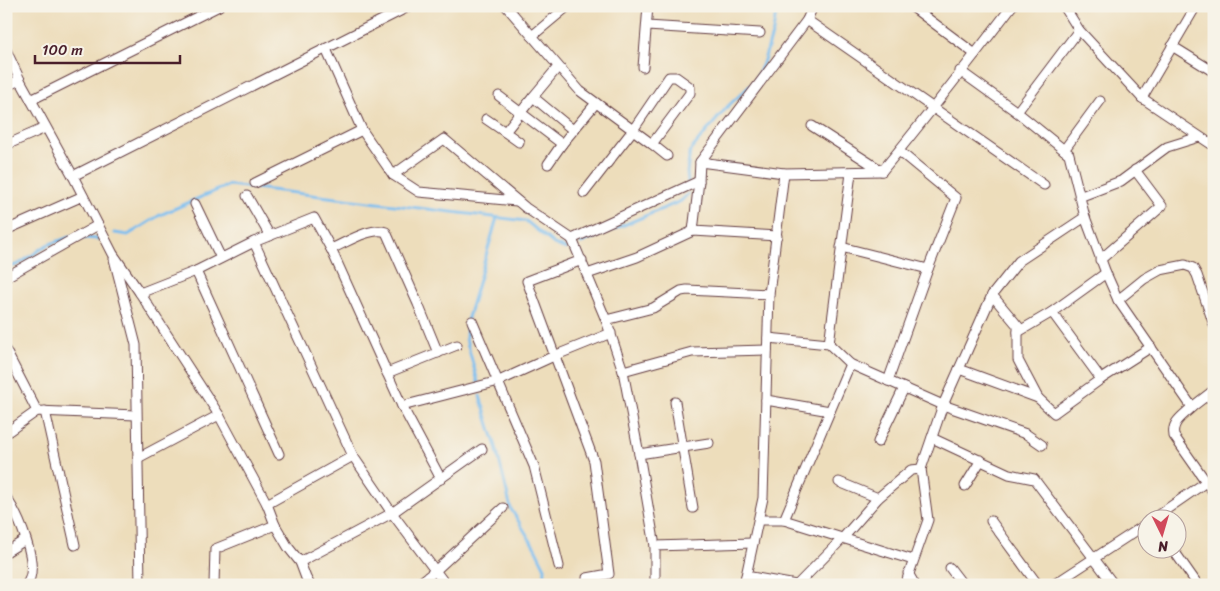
<svg xmlns="http://www.w3.org/2000/svg" width="1220" height="591" font-family="Sriracha,sans-serif">
<rect width="100%" height="100%" fill="#f7f3e8"/>
<filter id="ink" filterUnits="userSpaceOnUse"><feTurbulence type="fractalNoise" baseFrequency=".02" numOctaves="2"/><feDisplacementMap in="SourceGraphic" scale="10" xChannelSelector="R" yChannelSelector="G"/><feConvolveMatrix kernelMatrix="1 2 1 2 8 2 1 2 1" color-interpolation-filters="sRGB"/></filter>
<filter id="wash" filterUnits="userSpaceOnUse"><feTurbulence type="fractalNoise" baseFrequency=".0096" numOctaves="4" result="noise"/><feDisplacementMap in="SourceGraphic" scale="20" xChannelSelector="R" yChannelSelector="G"/><feGaussianBlur stdDeviation="1.12" result="paint"/><feColorMatrix in="noise" values="0 0 0 0 0 0 0 0 0 0 0 0 0 0 0 0 0 1.4 0 .05"/><feComposite in="paint" operator="in"/></filter>
<g filter="url(#wash)">
<rect width="100%" height="100%" fill="#edddbb"/>
<g fill="none" stroke-linecap="round" stroke-linejoin="round">
<g stroke="#79bdf0" stroke-width="3">
<polyline points="688,182 687,172 690,151 728,106 755,81 763,63 773,32 777,6"/>
<polyline points="115,233 128,235 160,215 229,185 526,221 554,244 566,249"/>
<polyline points="83,238 98,239"/>
<polyline points="581,243 681,201 688,194"/>
<polyline points="6,268 19,264 47,245 70,237"/>
<polyline points="478,382 466,339 467,321 497,218"/>
<polyline points="480,396 496,447 511,509 535,548 545,568 544,585"/>
</g>
</g>
</g>
<g filter="url(#ink)">
<g fill="none" stroke-linecap="round" stroke-linejoin="round">
<g stroke="#623c41" stroke-width="11">
<g id="street">
<polyline points="506,6 580,91 652,144 690,93 690,87 676,77 669,77 633,130 584,193"/>
<polyline points="911,6 975,54"/>
<polyline points="1064,6 1079,30 1142,98 1214,146"/>
<polyline points="807,20 1044,185"/>
<polyline points="647,26 760,33"/>
<polyline points="532,36 568,6"/>
<polyline points="1172,46 1214,72"/>
<polyline points="326,49 362,130 393,175 419,192 517,201"/>
<polyline points="6,50 20,80 73,176 113,254 140,293 219,415 267,504 275,525 288,547 300,562 306,578 310,585"/>
<polyline points="558,67 533,97 573,130"/>
<polyline points="643,67 648,6"/>
<polyline points="960,71 1017,112 1069,154 1085,217 1106,273 1118,300 1192,407 1214,390"/>
<polyline points="6,86 20,80"/>
<polyline points="499,96 562,144 596,103"/>
<polyline points="1142,98 1196,6"/>
<polyline points="31,100 219,6"/>
<polyline points="1017,112 1079,30"/>
<polyline points="486,119 505,132"/>
<polyline points="812,126 882,171"/>
<polyline points="519,142 505,132 533,97"/>
<polyline points="652,144 667,156"/>
<polyline points="6,145 45,128"/>
<polyline points="1064,150 1100,101"/>
<path d="M700,162L784,173L882,171C927,117 969,62 1012,6"/>
<polyline points="548,164 562,144"/>
<polyline points="393,175 444,139 526,208 572,239 699,181"/>
<polyline points="73,176 410,6"/>
<polyline points="255,183 362,130"/>
<polyline points="247,196 270,236"/>
<polyline points="1079,197 1121,181 1167,147 1199,137"/>
<polyline points="195,204 221,258"/>
<polyline points="6,230 83,196"/>
<polyline points="693,231 699,181 700,162 807,20 813,6"/>
<polyline points="572,239 606,320 623,371 639,454 655,546 655,585"/>
<polyline points="254,242 353,456 392,513 446,585"/>
<polyline points="841,247 928,269"/>
<path d="M331,249C345,243 372,226 386,232L418,304L438,353"/>
<polyline points="114,259 136,345 140,585"/>
<polyline points="582,260 527,281 594,461 609,574 587,578 587,585"/>
<polyline points="1100,260 1162,206 1135,170"/>
<polyline points="196,271 279,454"/>
<polyline points="587,274 637,257 693,231 777,236"/>
<polyline points="6,277 98,225"/>
<polyline points="140,293 196,271 254,242 314,218 331,249 402,406 441,479"/>
<polyline points="992,295 1018,326 1018,360 1038,398 1054,413 1101,379 1151,347"/>
<polyline points="1118,300 1144,279 1160,270 1185,265 1193,268 1197,275 1214,325"/>
<polyline points="1052,312 1101,379"/>
<polyline points="606,320 653,308 681,291 687,290 769,294"/>
<polyline points="472,321 534,466 559,566"/>
<polyline points="1018,332 1052,312 1106,273"/>
<polyline points="768,338 829,344 850,364 943,405 1026,434 1042,445"/>
<polyline points="829,344 851,173"/>
<polyline points="6,351 37,411"/>
<polyline points="959,369 1038,398"/>
<polyline points="623,371 692,352 767,350"/>
<polyline points="387,373 457,345"/>
<polyline points="888,381 928,269 956,198 899,151"/>
<polyline points="766,400 830,411"/>
<polyline points="675,402 693,508"/>
<polyline points="402,406 499,381 554,356 611,333"/>
<path d="M1192,407C1183,416 1171,422 1174,436L1214,493"/>
<polyline points="45,411 75,545"/>
<polyline points="6,433 37,411 136,415"/>
<polyline points="932,438 1009,474 1034,479 1114,585"/>
<polyline points="878,442 904,388"/>
<polyline points="639,454 709,443"/>
<polyline points="138,458 219,415"/>
<polyline points="839,482 878,498"/>
<polyline points="965,486 981,460"/>
<path d="M6,497C18,515 42,567 26,585"/>
<polyline points="267,504 353,456"/>
<polyline points="1154,518 1206,482"/>
<polyline points="759,520 784,520 913,560"/>
<polyline points="784,520 850,364"/>
<polyline points="991,521 1038,585"/>
<polyline points="655,546 753,543"/>
<polyline points="1172,548 1198,585"/>
<polyline points="6,552 25,540"/>
<polyline points="300,562 392,513 482,449"/>
<polyline points="950,568 963,585"/>
<polyline points="908,573 915,585"/>
<polyline points="746,576 796,585"/>
<polyline points="214,585 215,549 275,525"/>
<polyline points="417,585 435,571 503,508"/>
<polyline points="744,585 763,498 769,294 784,173"/>
<polyline points="797,585 842,539 878,498 911,470 921,469"/>
<polyline points="905,585 928,520 921,469 943,405 992,295 1019,261 1085,217"/>
<polyline points="1053,585 1148,523"/>
</g>
</g>
<use href="#street" stroke="#fff" stroke-width="9"/>
</g>
</g>
<rect width="1220" height="591" fill="none" stroke="#f7f3e8" stroke-width="25"/>
<g transform="translate(1162 534) rotate(175)"><circle r="24" fill="#f7f3e8" stroke="#b29e9c"/>
<path d="M0-4L9 19L0 12L-9 19Z" fill="#d1495b"/>
<text y="-8" font-size="14" font-weight="bold" text-anchor="middle" fill="#4a1f2b">N</text>
</g>
<path d="M35 55v8h145v-8" fill="none" stroke="#4a1f2b" stroke-width="2.5"/>
<text x="42" y="55" font-size="15" fill="#4a1f2b" stroke="#f7f3e8" stroke-width="4" paint-order="stroke">100 m</text>
</svg>
